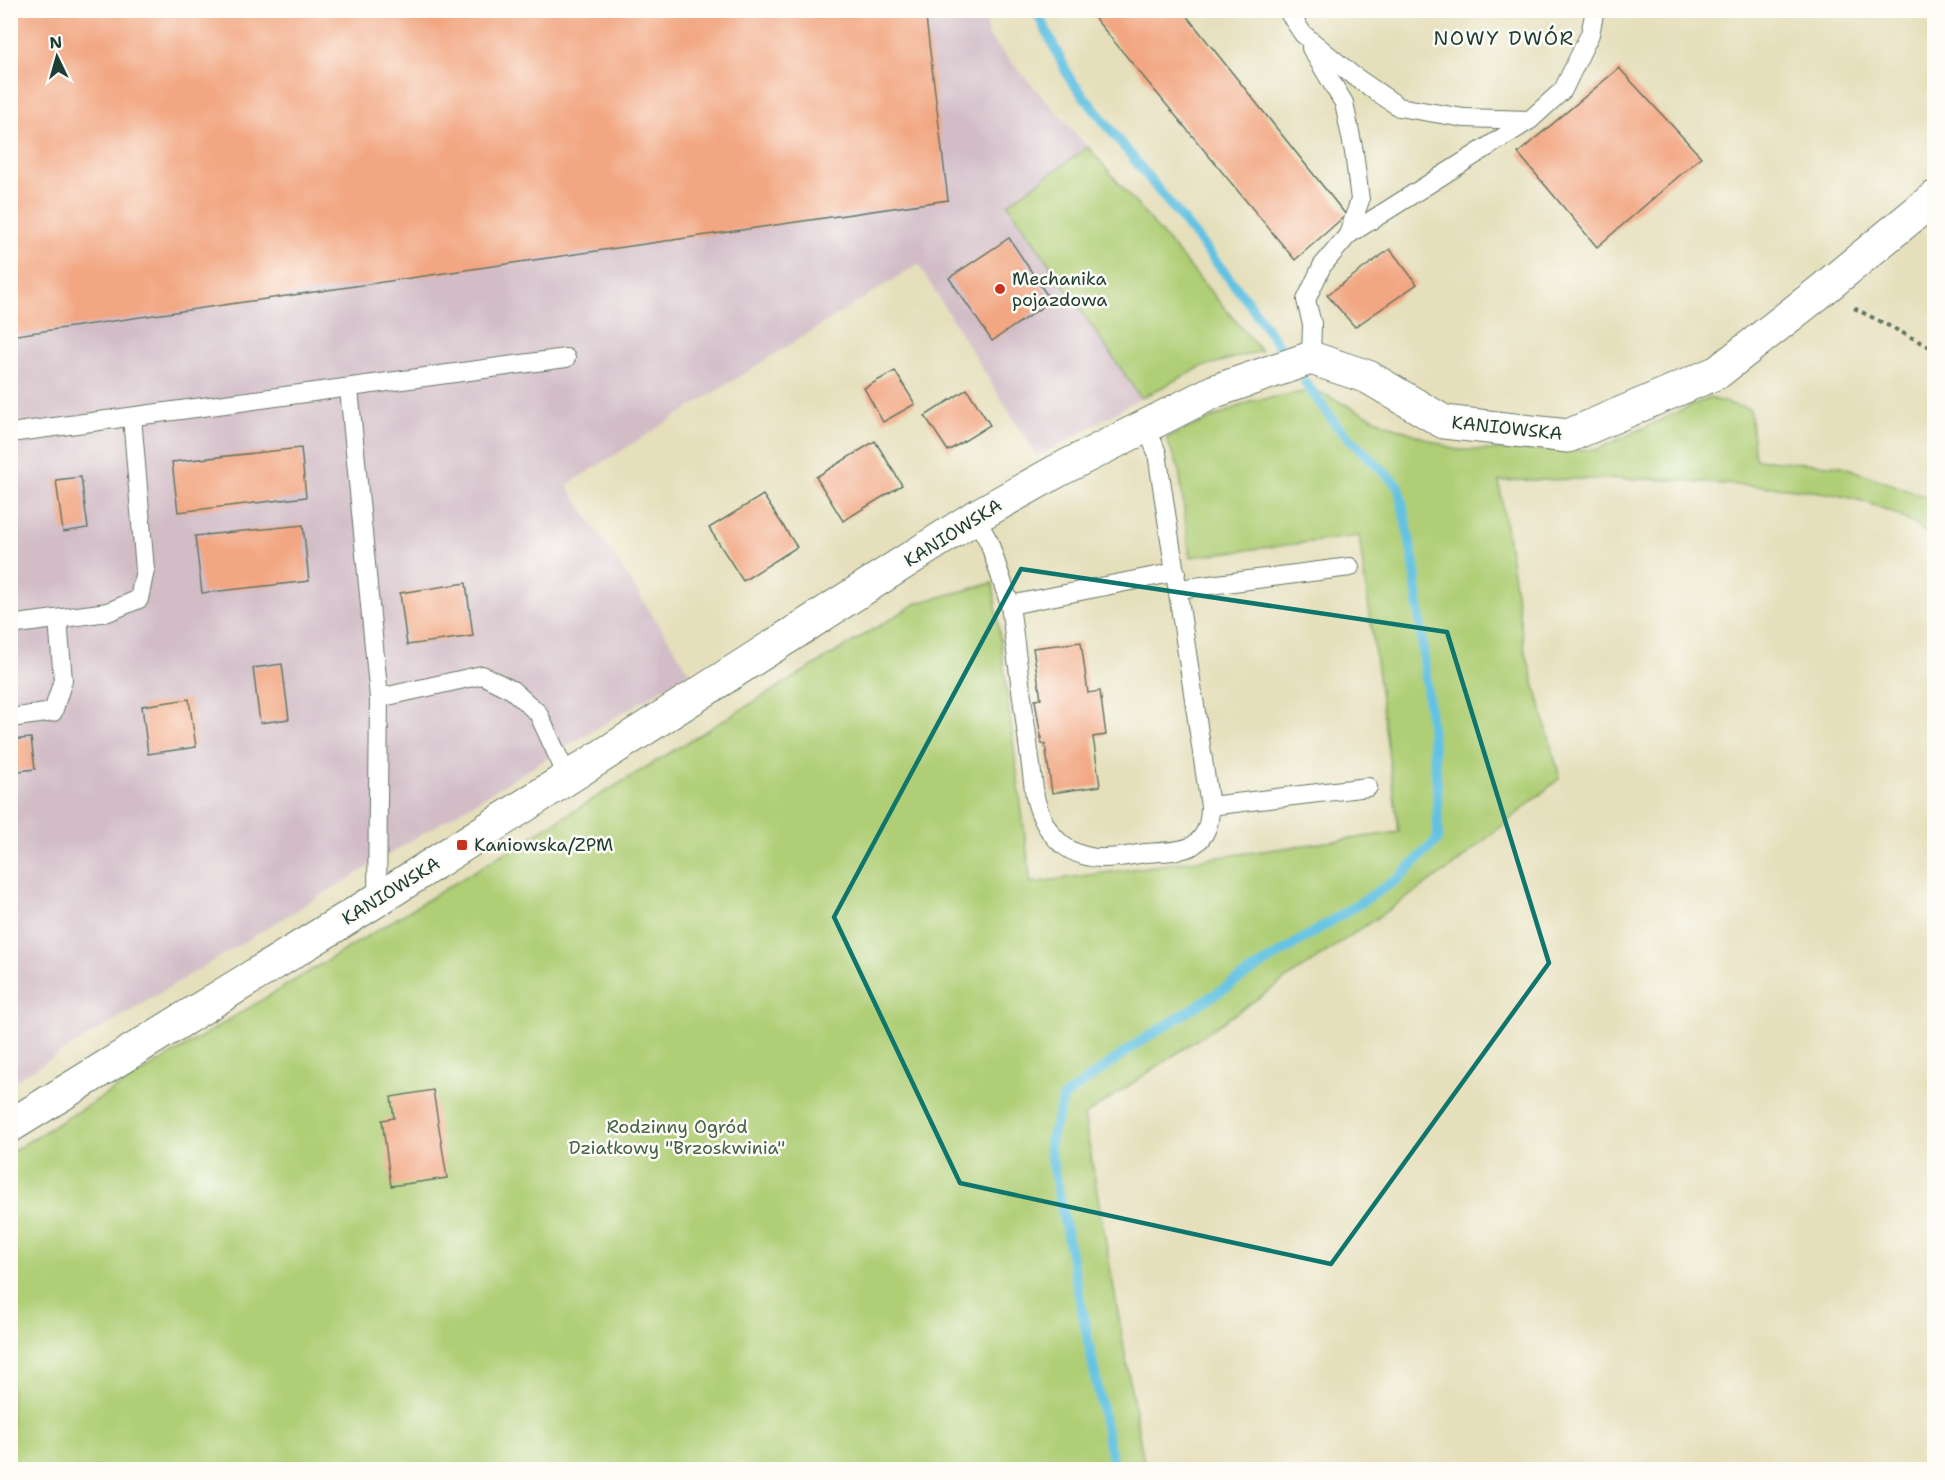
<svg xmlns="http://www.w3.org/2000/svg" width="1945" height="1480" font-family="'Shantell Sans',sans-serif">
<rect width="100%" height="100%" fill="#fdfcf7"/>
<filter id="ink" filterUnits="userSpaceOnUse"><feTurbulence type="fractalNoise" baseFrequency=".0167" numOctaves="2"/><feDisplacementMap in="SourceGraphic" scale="12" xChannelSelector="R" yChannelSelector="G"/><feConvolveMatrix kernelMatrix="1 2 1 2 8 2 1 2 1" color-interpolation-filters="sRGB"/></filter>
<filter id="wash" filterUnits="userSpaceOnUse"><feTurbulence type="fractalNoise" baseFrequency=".008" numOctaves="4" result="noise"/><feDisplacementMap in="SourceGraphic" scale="24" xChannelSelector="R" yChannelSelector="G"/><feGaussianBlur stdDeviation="1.35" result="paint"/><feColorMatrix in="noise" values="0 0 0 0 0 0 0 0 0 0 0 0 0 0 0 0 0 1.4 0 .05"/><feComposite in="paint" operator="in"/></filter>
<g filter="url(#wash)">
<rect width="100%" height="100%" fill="#e5dfbb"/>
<polygon fill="#d2bdc7" points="11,11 985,11 989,37 1088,147 1009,204 1141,398 1037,457 918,264 567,485 690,672 11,1083"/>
<g fill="#afce75" stroke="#678654" stroke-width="1.5">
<polygon points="1088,147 1261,351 1201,367 1141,398 1008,204"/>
<path d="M1315,390L1386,424L1457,450H1596L1708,398L1750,409L1755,459L1842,466L1934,500V539C1876,489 1795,488 1722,484C1697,482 1671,479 1645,479C1596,478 1548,480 1499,481L1524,646L1560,778L1452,867L1084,1116L1145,1469L11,1470V1152L917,603L993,583L1031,883L1399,832L1359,536L1190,557L1179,469L1166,438L1252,401Z"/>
</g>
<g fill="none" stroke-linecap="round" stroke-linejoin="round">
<g stroke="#64c2e2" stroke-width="10">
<polyline points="1036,10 1070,79 1248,302 1283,352"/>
<polyline points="1114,1470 1049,1145 1064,1097 1138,1043 1398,879 1438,839 1437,784 1414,564 1399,487 1336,425 1305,382"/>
</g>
</g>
<g id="blocks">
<g fill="#f2a681">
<polygon points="10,10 925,10 948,200 10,336"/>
<polygon points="1088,10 1182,10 1346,215 1295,260"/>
<polygon points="1619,68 1701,157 1597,247 1518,153"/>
<polygon points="1009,238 1051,301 992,341 949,278"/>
<polygon points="1390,249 1417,284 1355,327 1327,295"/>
<polygon points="895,371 915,404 883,422 864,388"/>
<polygon points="967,389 990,425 948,451 925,416"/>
<polygon points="875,441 902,485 843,521 816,477"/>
<polygon points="301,448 306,497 178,512 172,462"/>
<polygon points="81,477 88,528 63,532 56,480"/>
<polygon points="763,495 797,547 743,581 709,528"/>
<polygon points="303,525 309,581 202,593 195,536"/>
<polygon points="466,583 473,636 407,645 400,593"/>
<polygon points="1081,642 1088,693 1100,691 1106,735 1093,737 1100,786 1052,793 1045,744 1042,744 1035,700 1041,699 1033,648"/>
<polygon points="282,664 289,719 260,723 253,668"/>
<polygon points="189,699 196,747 148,754 142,706"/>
<polygon points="31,738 35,769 10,772 10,740"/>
<polygon points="433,1090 447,1178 391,1186 382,1120 394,1118 391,1097"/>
</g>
</g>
</g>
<g filter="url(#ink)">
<use href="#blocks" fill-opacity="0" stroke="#647663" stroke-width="1.5"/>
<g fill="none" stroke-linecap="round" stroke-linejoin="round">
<g stroke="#647663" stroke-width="20">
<g id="service">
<polyline points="1287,10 1303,34 1351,74 1399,107 1464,118 1530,120 1563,90 1590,34 1595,10"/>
<polyline points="1311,48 1344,103 1354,152 1360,200 1348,235 1322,266 1306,300 1312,324 1311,358"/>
<polyline points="1348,235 1530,120"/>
<polyline points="349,389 379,698 377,900"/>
<polyline points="10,433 566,358"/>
<path d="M975,517L989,542L1010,605L1035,797C1043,830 1063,856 1100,858C1115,859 1131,855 1146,853C1160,852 1180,852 1192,846C1207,837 1210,822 1210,806L1157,453L1146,426"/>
<polyline points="1179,589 1350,567"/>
<polyline points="1010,605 1176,572"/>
<polyline points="10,625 108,612 139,599 145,570 132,417"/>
<polyline points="379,698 482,675 512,690 538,713 568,778"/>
<polyline points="10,718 53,712 63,680 58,620"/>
<polyline points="1210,806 1368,787"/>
</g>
</g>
<g stroke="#647663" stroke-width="35">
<polyline id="tertiary" points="10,1126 377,900 975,517 1057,471 1215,391 1311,358 1368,377 1444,422 1568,436 1718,372 1821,291 1934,198"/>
</g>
<polyline stroke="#647663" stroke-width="4" stroke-dasharray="4.5 4.5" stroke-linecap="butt" points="1854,308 1934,349"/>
<use href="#service" stroke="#fff" stroke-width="18"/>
<use href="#tertiary" stroke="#fff" stroke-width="33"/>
</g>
</g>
<path fill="none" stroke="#0f766e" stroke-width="4.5" stroke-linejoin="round" d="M1021,569L1447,632L1549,963L1331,1264L960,1183L834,917Z"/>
<g fill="#c8321e" stroke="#fdfcf7" stroke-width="2">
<circle cx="1000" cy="289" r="6"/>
<rect x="456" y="839" width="12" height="12" rx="3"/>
</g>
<g text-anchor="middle" stroke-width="5" stroke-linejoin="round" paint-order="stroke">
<g font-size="18" fill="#1f3d34" stroke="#fdfcf7" text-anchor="start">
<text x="1012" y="285">Mechanika<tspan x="1012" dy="21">pojazdowa</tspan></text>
<text x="474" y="851">Kaniowska/ZPM</text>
</g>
<g font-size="18" fill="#1f3d34" stroke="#fdfcf7">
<text transform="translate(1507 428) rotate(6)" y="6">KANIOWSKA</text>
<text transform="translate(953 533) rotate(-32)" y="6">KANIOWSKA</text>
<text transform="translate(391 891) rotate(-32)" y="6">KANIOWSKA</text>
</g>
<g font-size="18" fill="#436144" stroke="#fdfcf7">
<text x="677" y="1133">Rodzinny Ogród<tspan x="677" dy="21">Działkowy "Brzoskwinia"</tspan></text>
</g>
<g font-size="20" letter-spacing="1.5" fill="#1f3d34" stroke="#fdfcf7">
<text x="1504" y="45">NOWY DWÓR</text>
</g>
</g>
<rect width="1945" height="1480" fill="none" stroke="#fdfcf7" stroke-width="36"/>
<g transform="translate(57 57) rotate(355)" stroke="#fdfcf7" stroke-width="4.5" paint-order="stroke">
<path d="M0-4.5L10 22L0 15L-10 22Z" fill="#1f3d34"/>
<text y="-9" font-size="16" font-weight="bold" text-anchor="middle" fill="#1f3d34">N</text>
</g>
</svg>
